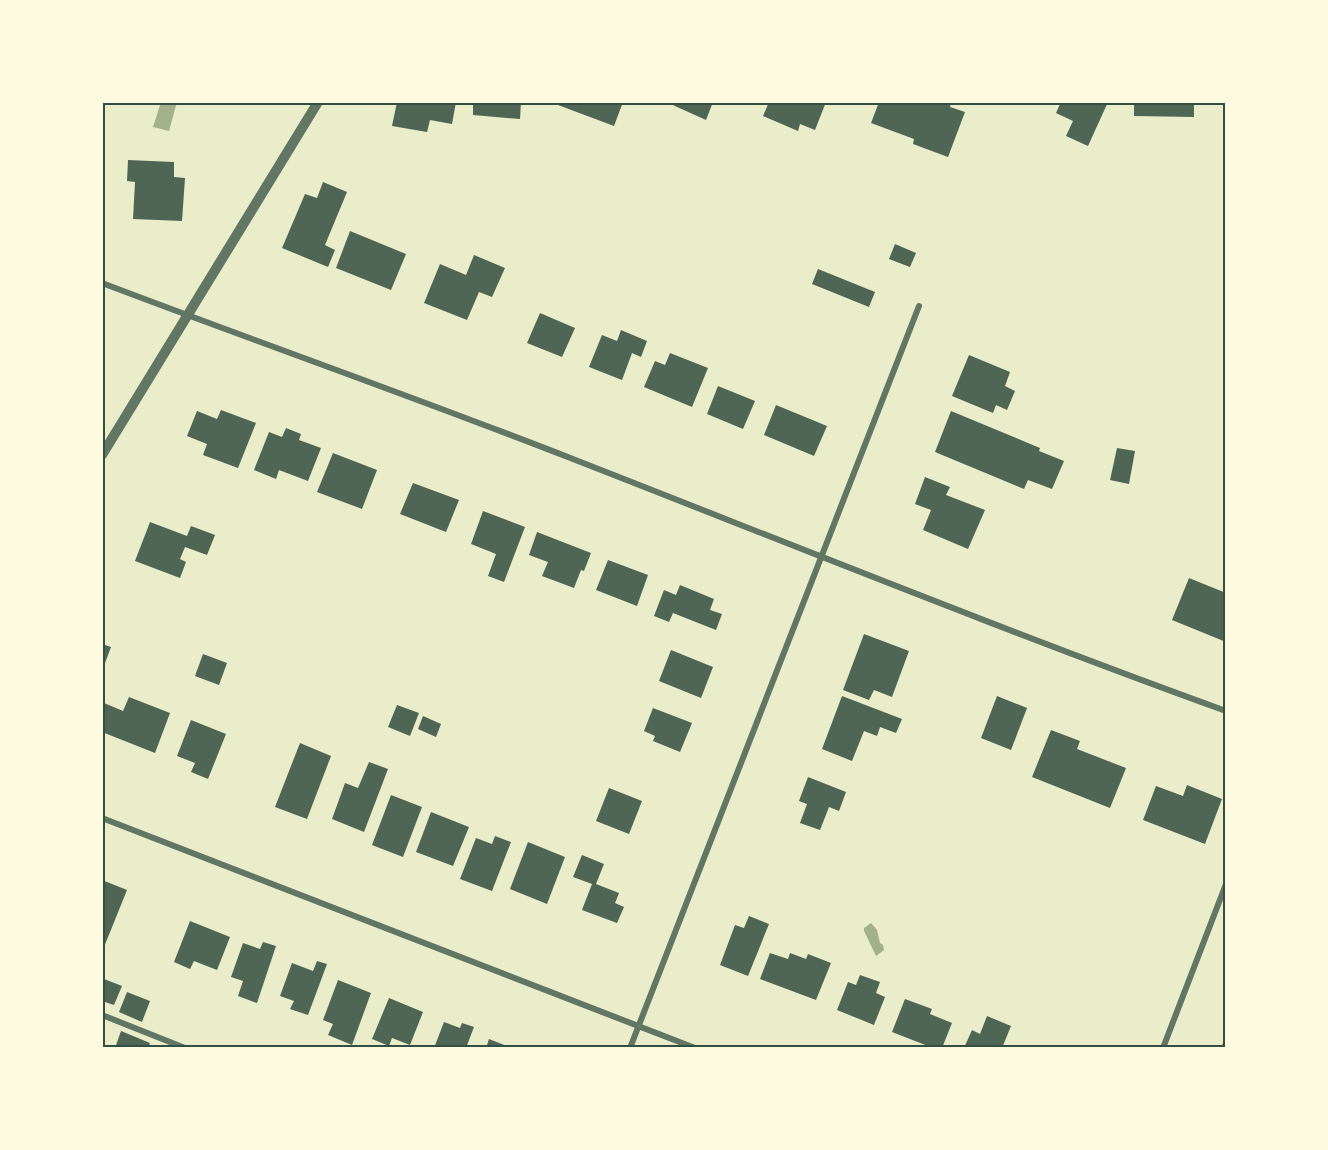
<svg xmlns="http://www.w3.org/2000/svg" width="1328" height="1150" font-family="Raleway,sans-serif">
<rect width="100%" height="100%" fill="#e9edc9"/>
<g fill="#a3b18a">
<polygon points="161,102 177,102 169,131 153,127"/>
<polygon points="871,923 877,930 880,943 883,945 884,950 876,956 864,931 864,928"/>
</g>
<g fill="#4f6655">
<polygon points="397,102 456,102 452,124 430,120 427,132 392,126"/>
<polygon points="473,102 521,102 520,119 473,115"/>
<polygon points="550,102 623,102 614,126"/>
<polygon points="666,102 713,102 706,120"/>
<polygon points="769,102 826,102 815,130 800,124 798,131 763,116"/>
<polygon points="879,102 949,102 951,103 950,107 965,112 948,157 913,144 914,139 871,123"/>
<polygon points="1061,102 1108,102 1088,146 1066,136 1073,121 1056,113"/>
<polygon points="1134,102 1194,102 1194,117 1134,116"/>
<polygon points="128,160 174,162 174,177 185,178 182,221 133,219 135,182 127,181"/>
<polygon points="323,182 347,192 325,245 335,250 328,267 282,248 305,194 317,198"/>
<polygon points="350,231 406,254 391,290 336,268"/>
<polygon points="895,244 916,253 910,267 889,259"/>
<polygon points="474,255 505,268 492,297 479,292 467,320 424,303 440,264 466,275"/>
<polygon points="818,269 875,292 869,307 812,284"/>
<polygon points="540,313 575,328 562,357 527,343"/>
<polygon points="621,330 647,341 641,357 632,353 622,380 589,367 602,335 617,341"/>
<polygon points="670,353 708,368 692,407 644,387 655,361 665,365"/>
<polygon points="969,355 1010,372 1005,386 1015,391 1007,410 996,405 993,413 952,396"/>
<polygon points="718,386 755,401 743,429 707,414"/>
<polygon points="776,405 827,426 814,456 764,435"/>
<polygon points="221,410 256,423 238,468 203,455 207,444 187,436 197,411 217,419"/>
<polygon points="951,411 1040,448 1039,451 1064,461 1052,489 1028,480 1024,489 935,452"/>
<polygon points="286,428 301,434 299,440 321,448 308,481 279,470 276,479 254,470 269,432 282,437"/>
<polygon points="1117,448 1135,451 1129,484 1110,480"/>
<polygon points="333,453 377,470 362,509 317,492"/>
<polygon points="925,477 950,487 946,495 985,510 968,549 923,530 931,510 915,504"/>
<polygon points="413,483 459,500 446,532 400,514"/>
<polygon points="483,511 525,527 504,582 488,576 496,554 471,544"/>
<polygon points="150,522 187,536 191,526 215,535 207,555 185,547 180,559 186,562 180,578 135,561"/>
<polygon points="537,532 591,553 584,571 581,570 574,588 542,576 548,562 529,555"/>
<polygon points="608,560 648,575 637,606 596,590"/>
<polygon points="1189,578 1226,593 1226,642 1172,620"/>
<polygon points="680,585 714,599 710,610 722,614 716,630 673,613 669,622 654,616 664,590 676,595"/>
<polygon points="864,634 909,651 892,697 874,690 869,700 843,690"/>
<polygon points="102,644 111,647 102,671"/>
<polygon points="671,650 713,667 701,698 659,681"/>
<polygon points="203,654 227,663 219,685 195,676"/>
<polygon points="842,696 902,719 896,733 880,727 877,736 864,731 852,761 822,749"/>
<polygon points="997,696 1027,708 1011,750 981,738"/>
<polygon points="129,697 170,713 155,753 102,732 102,708 104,703 123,711"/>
<polygon points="397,705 419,713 410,736 388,727"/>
<polygon points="653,708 692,723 680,752 653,741 655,736 644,731"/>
<polygon points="423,716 441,724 436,737 418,729"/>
<polygon points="191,720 226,734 208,779 191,772 195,763 177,756"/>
<polygon points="1051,730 1080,741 1077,749 1126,768 1110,808 1032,777"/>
<polygon points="300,743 331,756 307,819 275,807"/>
<polygon points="369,762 388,769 364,832 332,819 345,783 358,788"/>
<polygon points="808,777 846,792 839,811 829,807 820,830 800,823 807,804 799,801"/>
<polygon points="1187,785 1222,799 1205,844 1143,820 1156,786 1183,796"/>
<polygon points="609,788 642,801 629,834 596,821"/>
<polygon points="391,795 422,807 403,857 372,845"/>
<polygon points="431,812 469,827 453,866 416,852"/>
<polygon points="495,836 511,842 492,891 460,879 476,838 492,844"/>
<polygon points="528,842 565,857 547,904 510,889"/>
<polygon points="582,855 604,864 596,884 619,893 615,903 624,907 617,923 582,910 592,884 573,877"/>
<polygon points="102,880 127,890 102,952"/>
<polygon points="749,916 769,924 748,976 720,965 735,925 744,928"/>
<polygon points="190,921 230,937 217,970 194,961 190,969 174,962"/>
<polygon points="263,942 276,946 257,1003 238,996 243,981 231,977 243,943 260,949"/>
<polygon points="770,953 788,959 790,953 806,959 808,954 831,963 816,1000 760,979"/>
<polygon points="317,961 327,964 308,1015 290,1009 294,1001 280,996 292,963 313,971"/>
<polygon points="860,975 880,982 876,993 885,997 874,1025 837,1010 848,982 856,985"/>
<polygon points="104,979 122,986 114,1005 102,1001 102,985"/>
<polygon points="338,980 371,993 352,1045 328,1035 333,1024 323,1020"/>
<polygon points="127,992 150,1001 142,1022 119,1012"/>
<polygon points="389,998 423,1012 410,1045 392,1038 389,1046 372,1039"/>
<polygon points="905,999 932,1009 930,1014 952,1023 942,1048 933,1048 892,1032"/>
<polygon points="987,1016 1011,1026 1002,1048 964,1048 972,1030 980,1034"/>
<polygon points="444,1022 460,1028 462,1023 474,1027 466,1048 434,1048"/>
<polygon points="121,1031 150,1043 148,1048 115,1048"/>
<polygon points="1226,1035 1226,1048 1221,1048"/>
<polygon points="489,1039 512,1048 486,1048"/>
</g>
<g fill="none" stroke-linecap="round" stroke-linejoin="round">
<g stroke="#617663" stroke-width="6">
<path d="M102,283C260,343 420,399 578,461C793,545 1008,632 1226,711"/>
<polyline points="102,818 695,1048"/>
<polyline points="102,1015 185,1048"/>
<polyline points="630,1048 919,306"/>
<polyline points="1163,1048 1226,884"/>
</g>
<polyline stroke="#617663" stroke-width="10" points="102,455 318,102"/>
</g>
<rect width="1328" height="1150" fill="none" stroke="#fefae0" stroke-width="207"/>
<rect x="104" y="104" width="1120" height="942" fill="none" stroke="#344e41" stroke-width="2"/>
</svg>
